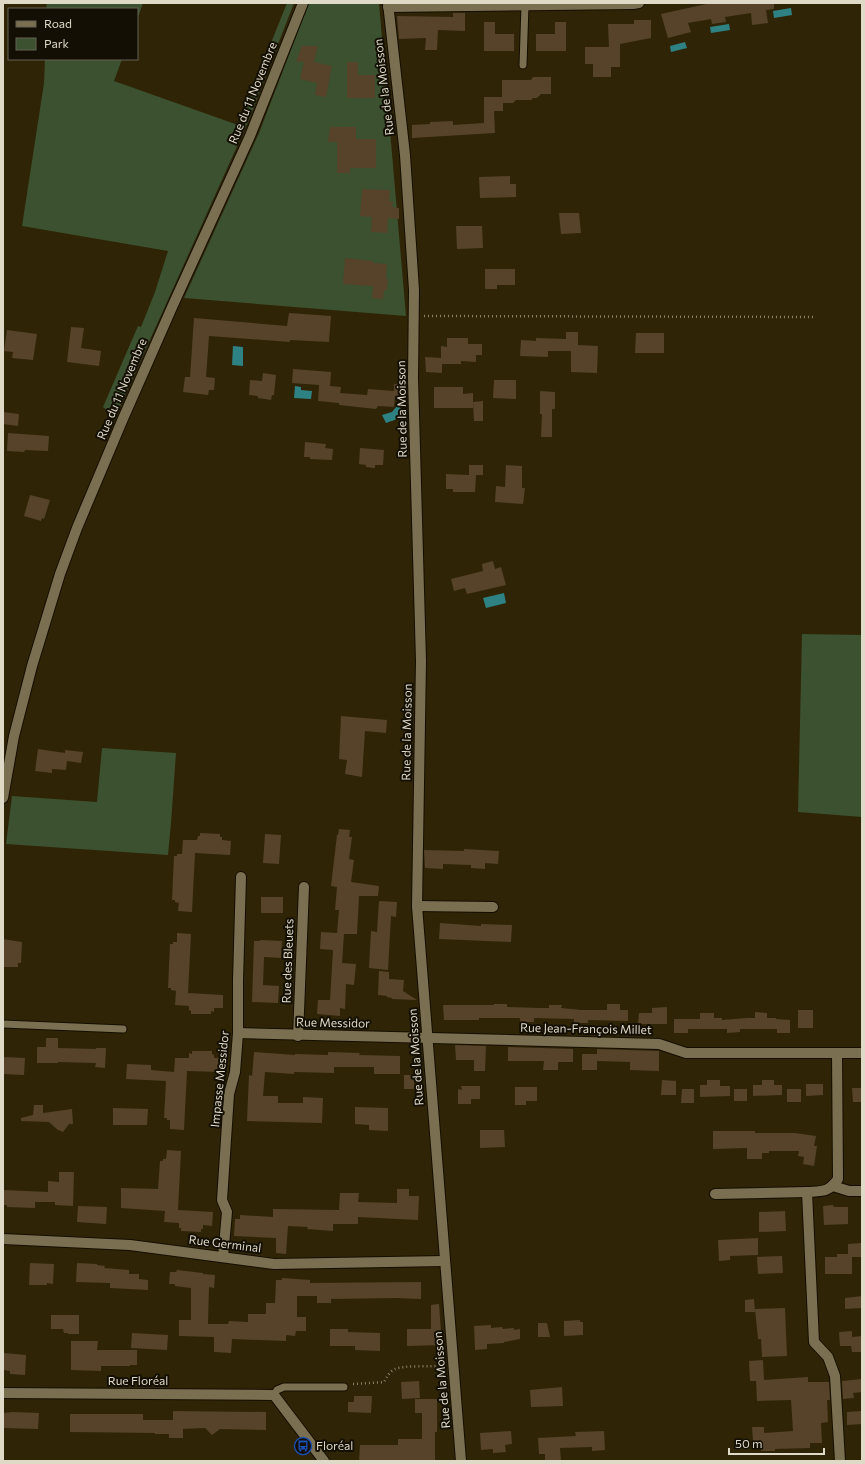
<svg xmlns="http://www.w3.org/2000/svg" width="865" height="1464" font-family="Commissioner,sans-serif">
<rect width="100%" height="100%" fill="#2f2506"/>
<g fill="#3b512f">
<polygon points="47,3 143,3 137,20 137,9 46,9"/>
<polygon points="287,3 294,3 248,122 117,413 109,412 103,407 138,326 141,327 155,292 168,251 22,226 44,83 45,59 122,59 114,81 238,125"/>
<polygon points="309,3 379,3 406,316 184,298 259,133"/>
<polygon points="802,634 862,635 862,817 798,812"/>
<polygon points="102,748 176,753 171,823 168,855 6,844 12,796 97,802"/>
</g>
<g fill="#2e8283">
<polygon points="791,8 792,15 774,18 773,11"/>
<polygon points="729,24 730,30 711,33 710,27"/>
<polygon points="685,42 687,48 671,52 670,46"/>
<polygon points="233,346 243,347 243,366 232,365"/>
<polygon points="295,386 301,387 301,390 312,391 311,399 294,398"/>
<path d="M397,406H399C408,417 394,420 386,423L382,415L392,412Z"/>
<polygon points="504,593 506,603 486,608 483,598"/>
</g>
<g fill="#564329">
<polygon points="711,3 774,3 774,9 766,10 768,23 752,25 751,13 725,17 726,22 712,24 711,19 688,23 691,32 668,38 661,14"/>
<polygon points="453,13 465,13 465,31 438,30 437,50 425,50 426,38 399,39 397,16 453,17"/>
<polygon points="634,20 651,20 651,38 620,44 620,67 611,67 611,77 593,77 593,64 585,64 585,47 609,47 608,24 634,24"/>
<polygon points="484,22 495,22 495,34 514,34 514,51 484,51"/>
<polygon points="555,22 566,22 566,51 536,51 536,34 555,34"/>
<polygon points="302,46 318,46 314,62 332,66 326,97 315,95 317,83 300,79 304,62 296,61"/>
<polygon points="347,62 358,62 358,75 375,75 375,98 347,98"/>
<polygon points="533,77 551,77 551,94 541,94 537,98 533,98 531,100 516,100 513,103 503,103 503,111 494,111 495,133 412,138 412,125 430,124 430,122 453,121 453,125 484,123 484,97 502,97 502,80 531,80"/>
<polygon points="330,127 356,127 356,139 376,139 376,168 350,168 350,173 337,173 337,142 328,142"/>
<polygon points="510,176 510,184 516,184 516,197 480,198 479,177"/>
<polygon points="362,189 390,190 389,201 393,202 392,207 399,208 399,219 388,218 387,233 371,232 372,217 360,216"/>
<polygon points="559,213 579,213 581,233 561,234"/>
<polygon points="456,226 482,226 483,248 457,249"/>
<polygon points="345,258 373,261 373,263 387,264 386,279 388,279 387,290 384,290 383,299 372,298 373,286 343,284"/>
<polygon points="485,269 515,269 515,285 497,285 497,289 485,289"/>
<polygon points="289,313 331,316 329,342 290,340 290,342 209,336 206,377 215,378 214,390 209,390 208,395 183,392 185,377 190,377 194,318 287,326"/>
<polygon points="71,327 84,328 81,348 101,351 99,366 67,362"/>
<polygon points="7,330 37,334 33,360 12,358 13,352 4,351"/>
<polygon points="566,332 578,332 578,345 598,346 597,373 571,372 571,351 548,351 548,357 520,356 521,340 536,341 536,338 566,339"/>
<polygon points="636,333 664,333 664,353 635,353"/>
<polygon points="447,338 468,338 468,344 482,344 482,355 476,355 476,362 461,361 461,364 442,364 442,373 426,372 425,357 441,358 441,346 447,347"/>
<polygon points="293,369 331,372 330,386 341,387 340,393 367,395 368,389 394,391 394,384 407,385 406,397 395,396 394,407 378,406 376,409 339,405 339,403 318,401 319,385 292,383"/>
<polygon points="263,373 276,375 274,395 272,395 271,400 258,398 258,396 249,395 250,380 262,381"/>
<polygon points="494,380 516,380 516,399 493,398"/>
<polygon points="434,387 463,387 463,394 473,393 473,408 434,408"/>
<polygon points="540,391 555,392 555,409 552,409 552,437 541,437 542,414 540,414"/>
<polygon points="483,401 483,421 474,421 473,402"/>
<polygon points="3,412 19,414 18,426 3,424"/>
<polygon points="8,433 49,436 48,451 25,450 24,452 7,451"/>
<polygon points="305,442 326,444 325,448 333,449 332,460 310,459 310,457 304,457"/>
<polygon points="360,448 384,450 383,465 375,465 375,468 366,467 366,465 359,464"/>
<polygon points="469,465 483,465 483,475 476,475 475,492 453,492 453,489 446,489 446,474 469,475"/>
<polygon points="506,465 522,466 522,488 525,488 523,504 495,502 496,486 505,487"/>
<polygon points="30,495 50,500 44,519 42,518 41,521 24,516"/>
<polygon points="493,561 495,569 501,567 506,585 467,594 465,588 454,591 451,579 483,571 482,564"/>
<polygon points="341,716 387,720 386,733 365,731 362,777 345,774 347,760 339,759"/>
<polygon points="38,749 65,753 65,750 83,752 81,763 67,761 66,770 52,769 52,773 35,771"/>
<polygon points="339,829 350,830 349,837 352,837 349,859 354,860 351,882 379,886 378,896 359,896 357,934 344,934 342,963 356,964 354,985 346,984 345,1009 340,1008 340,1016 317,1014 318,1000 330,1000 333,950 320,949 321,932 337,933 339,910 335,910 337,887 331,886 337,835 338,835"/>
<polygon points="200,833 220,834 220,837 222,837 222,840 231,841 230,855 195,853 192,912 178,911 179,903 175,902 175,900 172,900 174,856 177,856 177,854 182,854 183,840 197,840 198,836 200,836"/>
<polygon points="265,834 281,835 279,864 263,863"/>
<polygon points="464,849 499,851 498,864 485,863 485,869 471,868 471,865 443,864 443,869 425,868 424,850 464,851"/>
<rect x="261" y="897" width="22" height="16"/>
<polygon points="379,901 397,902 396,917 391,916 388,970 369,968 371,931 377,932"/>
<polygon points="440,923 481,926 481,924 512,925 511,942 439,939"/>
<polygon points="177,933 191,934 188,993 223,995 223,1008 214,1008 214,1012 211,1011 211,1014 191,1014 191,1011 189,1010 189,1006 175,1005 176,991 171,990 171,988 168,988 170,944 173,944 173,942 177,942"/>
<polygon points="3,939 22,942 21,963 18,963 18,967 3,967"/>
<polygon points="260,940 282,941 281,958 264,957 263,985 279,986 278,1003 252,1002 254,941 260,941"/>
<polygon points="379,971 389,972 389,979 404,980 403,991 417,1000 392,999 392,998 387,997 387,996 378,995"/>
<polygon points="494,1004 507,1004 507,1007 540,1008 549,1008 549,1005 562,1005 561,1008 581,1010 607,1010 607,1004 620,1004 620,1010 628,1010 628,1021 588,1020 588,1023 574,1023 574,1019 534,1018 534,1022 520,1022 520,1018 479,1018 479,1020 444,1020 443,1005 494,1005"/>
<polygon points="667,1007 667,1024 638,1024 639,1013 652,1013 652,1008"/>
<rect x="798" y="1010" width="15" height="18"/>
<polygon points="755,1012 767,1013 767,1018 776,1018 776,1019 790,1020 790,1033 777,1033 777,1029 740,1029 740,1032 727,1033 727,1029 688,1029 688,1033 674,1033 674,1019 700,1019 700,1013 714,1013 714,1018 722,1018 722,1020 747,1018 755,1018"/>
<polygon points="46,1038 58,1038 58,1048 96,1049 96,1048 106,1048 105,1068 95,1067 96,1063 58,1062 58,1063 37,1063 37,1047 46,1047"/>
<polygon points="455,1045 486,1046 485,1071 474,1071 474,1060 456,1060"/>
<polygon points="508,1047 573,1049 573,1062 558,1062 558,1070 543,1070 544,1061 508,1061"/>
<polygon points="597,1049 659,1051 659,1071 630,1070 630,1062 597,1061 597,1060 597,1070 582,1070 582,1054 597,1054"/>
<polygon points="192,1051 212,1051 212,1054 214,1055 214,1058 222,1058 222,1072 187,1071 184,1130 170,1129 170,1120 167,1120 167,1118 164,1118 166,1081 126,1079 127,1064 151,1065 151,1070 174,1072 175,1058 189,1058 189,1053 192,1054"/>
<polygon points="254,1052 295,1055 295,1054 328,1055 328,1052 360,1053 359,1055 400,1056 400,1074 374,1074 374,1067 334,1067 334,1073 294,1072 294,1074 265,1072 263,1096 278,1096 278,1103 303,1103 303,1097 323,1098 322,1123 247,1121 249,1075 252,1076"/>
<polygon points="3,1057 25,1058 24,1075 3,1074"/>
<rect x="404" y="1075" width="10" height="14"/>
<polygon points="662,1080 676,1081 676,1095 661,1095"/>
<polygon points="707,1080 720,1080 720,1086 730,1086 730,1096 700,1097 700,1085 707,1085"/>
<polygon points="762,1080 774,1080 774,1085 782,1085 782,1095 753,1096 753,1085 762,1085"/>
<polygon points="806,1084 823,1084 823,1095 806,1096"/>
<polygon points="461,1086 480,1086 480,1099 471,1099 471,1104 458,1104 458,1089 462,1090"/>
<polygon points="515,1087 537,1087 537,1101 526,1101 526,1105 515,1105"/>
<polygon points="852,1088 862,1088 862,1102 853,1102"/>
<polygon points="682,1089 694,1089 694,1103 681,1103"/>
<rect x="734" y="1089" width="13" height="12"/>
<rect x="787" y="1089" width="14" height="13"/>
<polygon points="34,1105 43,1105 43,1113 72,1109 73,1124 69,1124 63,1132 58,1130 49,1122 21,1121 21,1118 33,1115"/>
<polygon points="355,1107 388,1108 388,1131 369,1130 369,1125 355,1124"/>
<polygon points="113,1108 148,1109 147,1125 113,1125"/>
<polygon points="480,1130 504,1130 505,1147 480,1148"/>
<polygon points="713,1131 755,1131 755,1133 795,1133 816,1136 814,1146 817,1146 814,1166 803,1164 804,1157 798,1156 799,1151 769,1151 769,1153 762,1153 762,1159 747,1159 747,1148 713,1149"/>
<polygon points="167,1150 181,1151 178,1210 213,1212 212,1226 203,1225 203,1229 201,1229 201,1232 181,1231 181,1228 179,1228 179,1223 164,1222 165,1211 121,1208 121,1188 158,1189 160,1161 163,1161 163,1159 166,1159"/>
<polygon points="59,1172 74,1172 73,1206 55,1205 55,1202 35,1202 35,1208 7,1207 7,1205 3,1205 3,1190 48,1192 48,1181 59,1182"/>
<polygon points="397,1189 409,1189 409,1196 419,1196 418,1220 358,1217 358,1224 333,1224 333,1231 307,1229 308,1227 288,1226 286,1254 276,1253 276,1238 234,1236 235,1219 240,1219 240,1215 273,1217 273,1209 339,1210 340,1193 359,1193 358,1202 397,1203"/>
<polygon points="833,1205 834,1207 848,1207 848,1224 824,1225 823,1206"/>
<polygon points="78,1206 107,1207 106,1224 77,1222"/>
<polygon points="785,1211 786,1231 759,1232 759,1212"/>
<polygon points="758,1238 758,1255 730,1256 730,1260 719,1261 718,1240"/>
<polygon points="861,1243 861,1257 852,1257 852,1274 825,1274 825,1257 837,1257 837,1254 848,1254 848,1244"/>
<polygon points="782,1256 783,1273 758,1274 757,1257"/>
<polygon points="30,1263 54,1264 53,1284 47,1283 47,1285 29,1285"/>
<polygon points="77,1263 97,1264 97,1265 105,1266 104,1268 129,1270 129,1274 139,1274 139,1279 148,1280 148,1290 110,1288 110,1283 76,1282"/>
<polygon points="177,1270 203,1273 203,1274 215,1275 214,1288 209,1287 208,1324 228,1324 229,1321 248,1322 248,1314 266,1314 266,1303 275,1303 276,1280 282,1280 282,1278 310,1280 310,1283 421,1282 421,1299 396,1298 331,1299 331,1303 317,1303 317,1296 297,1296 297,1317 306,1317 306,1331 296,1331 295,1336 286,1335 286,1341 232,1339 231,1353 214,1352 214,1337 179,1336 179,1320 191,1320 191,1288 175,1286 175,1284 169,1284 170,1272 176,1272"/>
<polygon points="862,1296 862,1308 845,1309 845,1298"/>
<polygon points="754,1299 755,1312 745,1312 745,1300"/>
<polygon points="439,1304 442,1345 407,1346 407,1329 431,1329 431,1305"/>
<polygon points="785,1308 787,1356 762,1357 761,1339 758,1339 755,1309"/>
<polygon points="51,1315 79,1315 79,1334 68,1334 68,1333 64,1333 63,1329 51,1329"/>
<polygon points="580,1320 580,1322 583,1322 583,1335 564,1336 564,1321"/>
<polygon points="538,1323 547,1323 550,1337 538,1337"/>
<polygon points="491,1325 491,1328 502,1327 503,1329 514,1328 514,1330 520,1329 520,1339 504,1342 504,1343 487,1344 487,1349 475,1350 474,1326"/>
<polygon points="330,1329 348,1329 348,1332 380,1333 380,1351 355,1350 355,1346 330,1346"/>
<polygon points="852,1331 852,1337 862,1336 862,1352 852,1352 851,1346 840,1346 839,1332"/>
<polygon points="132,1333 168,1335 167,1350 131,1348"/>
<polygon points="71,1341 98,1341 97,1350 137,1350 137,1365 130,1365 130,1366 101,1366 101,1371 71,1370"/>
<polygon points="4,1353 26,1355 25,1375 10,1374 10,1371 3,1370"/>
<polygon points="763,1360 764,1380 808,1377 808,1382 829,1382 830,1400 827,1400 828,1422 821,1423 822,1443 810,1443 810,1448 775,1449 775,1451 761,1451 761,1440 753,1441 752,1427 764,1427 764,1433 793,1431 791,1400 757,1401 756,1381 750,1381 749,1361"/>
<polygon points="862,1379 862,1392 853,1393 854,1398 843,1399 842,1381"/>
<polygon points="419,1381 420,1398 402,1399 401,1382"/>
<polygon points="562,1387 563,1406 531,1407 530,1390"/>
<polygon points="354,1396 372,1396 371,1413 348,1412 348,1402 354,1402"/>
<polygon points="415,1399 437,1399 437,1432 435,1432 435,1461 359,1461 360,1445 398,1445 398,1439 422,1439 422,1413 415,1413"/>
<polygon points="173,1411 266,1412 266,1430 220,1429 212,1435 205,1428 183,1429 183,1438 169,1438 169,1434 155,1434 155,1433 70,1432 70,1414 143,1414 143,1420 173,1420"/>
<polygon points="862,1411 862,1424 847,1425 847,1412"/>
<polygon points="13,1412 39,1413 38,1429 3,1428 3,1413"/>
<polygon points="511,1431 512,1444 505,1445 506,1452 493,1453 493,1449 481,1450 480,1433"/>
<polygon points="604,1431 605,1450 592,1451 592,1447 560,1448 561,1461 545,1461 545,1454 539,1454 538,1438 576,1436 575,1432"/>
</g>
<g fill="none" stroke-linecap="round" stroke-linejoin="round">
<g stroke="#150e00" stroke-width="9">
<g id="lane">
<polyline points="523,65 525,5"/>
<polyline points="3,1024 123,1029"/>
<polyline points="274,1395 277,1390 284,1387 344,1387"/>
</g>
</g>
<g stroke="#150e00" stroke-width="12">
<g id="street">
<polyline points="388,3 405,155 414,290 413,378 421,661 417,906 461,1461"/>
<polyline points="388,7 633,4 639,3"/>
<polyline points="417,906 493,907"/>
<polyline points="238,1033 659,1044 686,1053 862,1053"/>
<polyline points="298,1036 304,887"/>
<path d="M837,1053L838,1179C828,1193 822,1191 807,1192L814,1342L828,1357L835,1376L840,1461"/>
<polyline points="833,1186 849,1191 862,1191"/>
<polyline points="715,1194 807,1192"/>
<polyline points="3,1239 130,1245 274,1264 445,1261"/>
<polyline points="223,1257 227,1212 222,1200 229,1094 235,1072 238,1033 238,980 241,877"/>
<polyline points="3,1393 274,1395 324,1461"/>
</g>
</g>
<g stroke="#150e00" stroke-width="12">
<polyline id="secondary" points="3,798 14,736 32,666 60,574 77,528 122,421 173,305 250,136 303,3"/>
</g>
<g stroke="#888068" stroke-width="2.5" stroke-dasharray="1 3" stroke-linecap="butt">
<polyline points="424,316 815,317"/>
<path d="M353,1384L384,1382C387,1377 389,1372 395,1369C404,1365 432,1367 444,1366"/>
</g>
<use href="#lane" stroke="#7a6f50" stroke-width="7"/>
<use href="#street" stroke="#7a6f50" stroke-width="10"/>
<use href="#secondary" stroke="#7a6f50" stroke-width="10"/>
</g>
<defs>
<g id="bus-ring" transform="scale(0.9)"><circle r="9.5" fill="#130f04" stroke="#1a4fb4" stroke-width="1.5"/><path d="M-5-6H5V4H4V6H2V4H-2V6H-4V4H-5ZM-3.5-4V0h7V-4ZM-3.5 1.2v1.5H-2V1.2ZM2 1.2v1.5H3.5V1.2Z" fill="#1a4fb4"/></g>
</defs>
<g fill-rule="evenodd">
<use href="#bus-ring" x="303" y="1446"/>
</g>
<g text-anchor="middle" stroke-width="4" stroke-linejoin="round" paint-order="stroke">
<g font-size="12" fill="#dfd9c8" stroke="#130f04">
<text transform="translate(384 87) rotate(-97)" y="4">Rue de la Moisson</text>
<text transform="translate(253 93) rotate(-68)" y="4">Rue du 11 Novembre</text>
<text transform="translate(122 389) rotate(-67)" y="4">Rue du 11 Novembre</text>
<text transform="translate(402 409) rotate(-91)" y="4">Rue de la Moisson</text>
<text transform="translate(407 732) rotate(-89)" y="4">Rue de la Moisson</text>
<text transform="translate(288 961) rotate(-88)" y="4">Rue des Bleuets</text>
<text transform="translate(333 1023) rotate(1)" y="4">Rue Messidor</text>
<text transform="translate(586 1029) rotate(1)" y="4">Rue Jean-François Millet</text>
<text transform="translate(416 1057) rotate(-94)" y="4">Rue de la Moisson</text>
<text transform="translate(220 1079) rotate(-84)" y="4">Impasse Messidor</text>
<text transform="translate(225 1244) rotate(7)" y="4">Rue Germinal</text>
<text transform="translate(442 1380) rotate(-95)" y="4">Rue de la Moisson</text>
<text x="138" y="1385">Rue Floréal</text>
</g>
<g font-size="12" fill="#dfd9c8" stroke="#130f04" text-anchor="start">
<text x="316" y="1450">Floréal</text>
</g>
</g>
<rect width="865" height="1464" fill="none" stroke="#dfd9c8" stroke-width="8"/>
<rect x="8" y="8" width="130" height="52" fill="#130f04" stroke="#656052"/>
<rect x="16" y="21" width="20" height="6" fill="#7a6f50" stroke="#656052"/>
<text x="44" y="28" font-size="12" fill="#dfd9c8">Road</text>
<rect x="16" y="38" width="20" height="12" fill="#3b512f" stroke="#656052"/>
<text x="44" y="48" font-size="12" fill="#dfd9c8">Park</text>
<path d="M729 1448v6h95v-6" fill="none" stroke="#dfd9c8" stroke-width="2"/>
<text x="735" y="1448" font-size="12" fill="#dfd9c8" stroke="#130f04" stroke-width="3" paint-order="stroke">50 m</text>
</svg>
